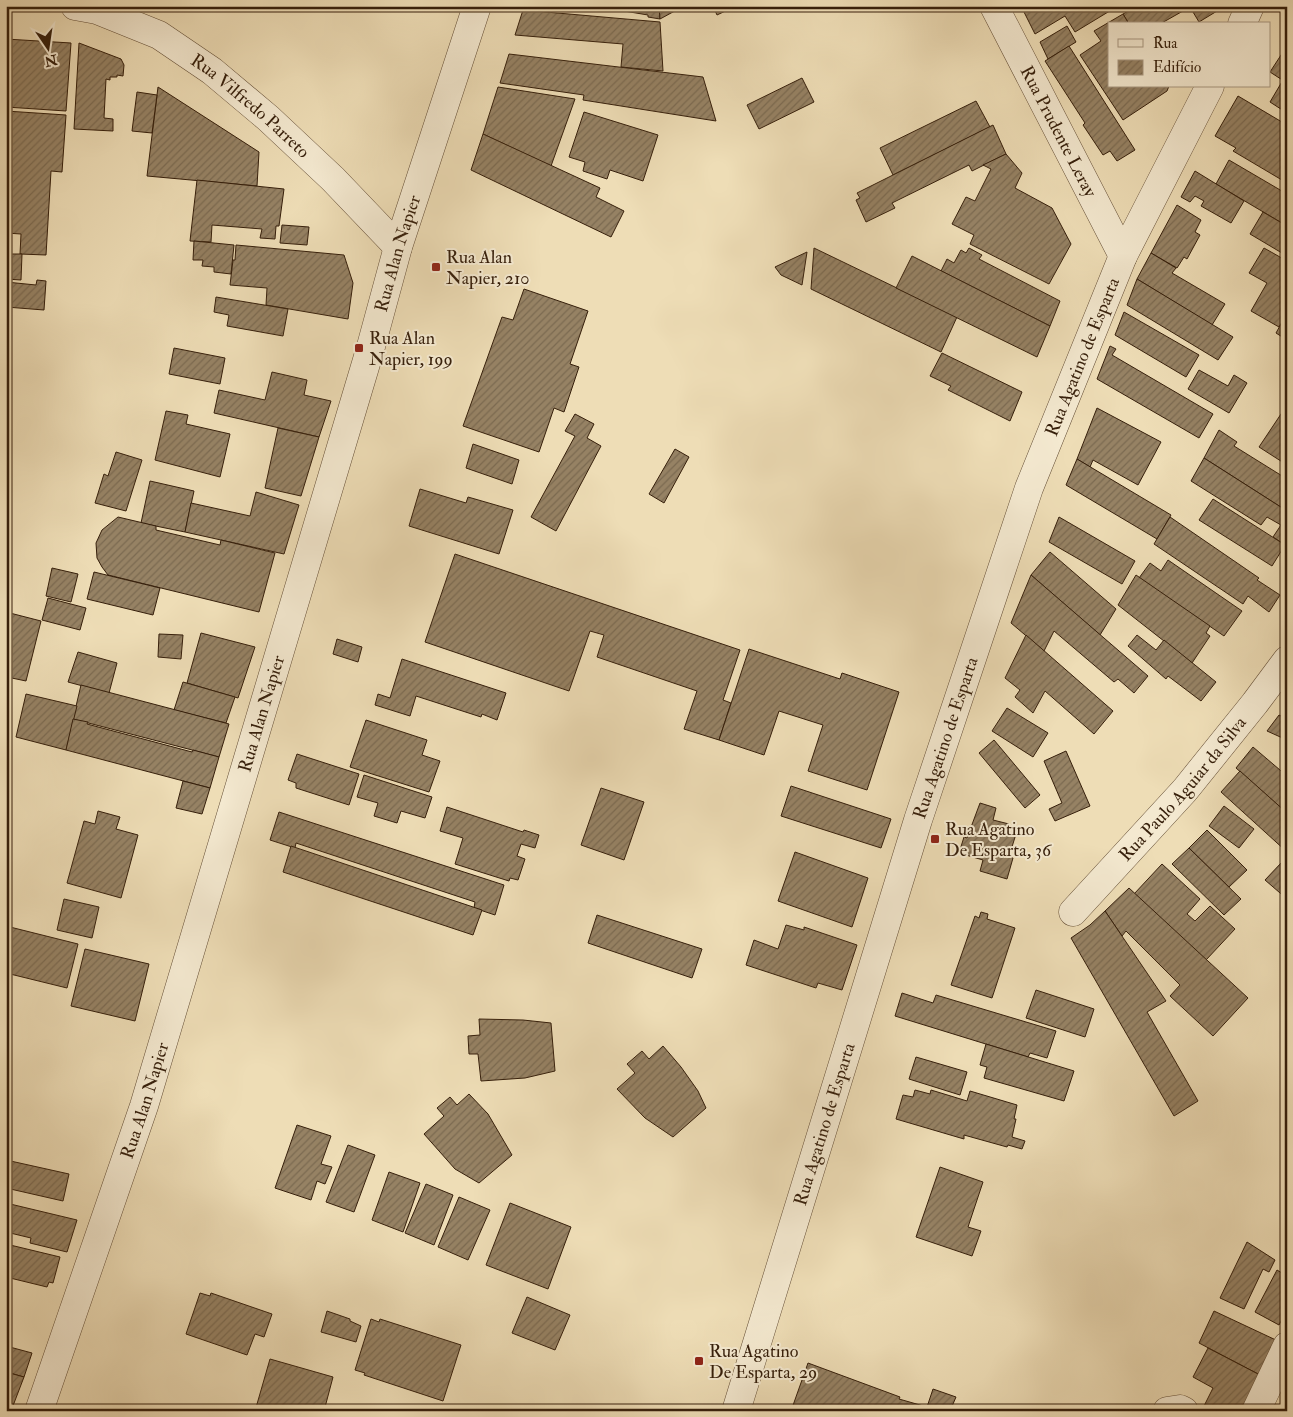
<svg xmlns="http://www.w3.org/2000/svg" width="1293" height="1417" font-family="'IM FELL Double Pica',serif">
<defs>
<pattern id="building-hatch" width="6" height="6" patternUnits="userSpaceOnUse" patternTransform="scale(1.25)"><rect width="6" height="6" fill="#968264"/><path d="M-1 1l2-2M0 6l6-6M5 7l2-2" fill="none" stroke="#7b6a51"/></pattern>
</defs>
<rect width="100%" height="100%" fill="#eeddb6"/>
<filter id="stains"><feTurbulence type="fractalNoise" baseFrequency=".004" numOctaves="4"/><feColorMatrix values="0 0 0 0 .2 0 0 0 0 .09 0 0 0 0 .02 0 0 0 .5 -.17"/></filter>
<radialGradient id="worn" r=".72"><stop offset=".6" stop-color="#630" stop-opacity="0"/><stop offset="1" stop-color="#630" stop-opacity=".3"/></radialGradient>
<g fill="url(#building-hatch)" stroke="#361f0b">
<polygon points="594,6 659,6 660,19 648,17 648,15"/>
<polygon points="659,6 684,6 660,19"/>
<polygon points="713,6 736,6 717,15"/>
<polygon points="1021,6 1118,6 1075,32 1065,16 1035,34"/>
<polygon points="1137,6 1221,6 1222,8 1199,22 1190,7 1160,24 1129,24 1123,14"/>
<polygon points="523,10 660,22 663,71 621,67 623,44 515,35"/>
<polygon points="1123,14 1129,24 1109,24 1109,86 1169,86 1167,91 1123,120 1080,55 1101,41 1094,31"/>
<polygon points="1067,26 1076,42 1048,59 1040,42"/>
<polygon points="6,39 71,43 66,111 6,107"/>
<polygon points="79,43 121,59 124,65 123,76 117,75 117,77 110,77 110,80 106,79 104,118 113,119 113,131 74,129"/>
<polygon points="1069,46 1135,150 1117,161 1110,151 1103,155 1083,125 1085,123 1045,61"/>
<polygon points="1283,52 1287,54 1287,83 1270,72"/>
<polygon points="509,54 703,77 716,121 583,100 584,95 500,83"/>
<polygon points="802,78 814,102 759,129 747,105"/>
<polygon points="1283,80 1287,83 1287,113 1270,102"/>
<polygon points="158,87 259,152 257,186 147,176"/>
<polygon points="498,87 575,99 551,166 483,134"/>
<polygon points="137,92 157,95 152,133 132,131"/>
<polygon points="1238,96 1287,125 1287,183 1233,151 1236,148 1215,136"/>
<polygon points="976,101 990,127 893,175 880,148"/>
<polygon points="6,111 66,115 62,172 51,171 46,255 20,254 21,234 6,233"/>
<polygon points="584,112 658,135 643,181 610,170 607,179 583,171 585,162 569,157"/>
<polygon points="993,125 1006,154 972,171 969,165 892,203 895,208 866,222 856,200 860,198 857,193"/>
<polygon points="483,134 600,188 596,197 624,211 611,237 471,170"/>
<polygon points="1006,154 1022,173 1015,188 1052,208 1071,244 1049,284 970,244 974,235 952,224 966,197 975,201 991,169 983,165"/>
<polygon points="1229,160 1287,194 1287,226 1216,184"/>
<polygon points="1195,171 1244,201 1231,223 1201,206 1204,201 1195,196 1190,202 1181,197"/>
<polygon points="197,180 284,189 279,226 276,226 275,239 260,238 262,229 212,225 211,242 190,241"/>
<polygon points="1177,205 1201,220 1195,232 1200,235 1187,259 1184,257 1177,268 1151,253"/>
<polygon points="1263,212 1287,226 1287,256 1250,234"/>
<polygon points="282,225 309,227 307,245 280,243"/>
<polygon points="194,241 234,245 231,274 214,272 214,267 202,266 203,260 193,260"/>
<polygon points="236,245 344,255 353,283 348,319 266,305 267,288 230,285 233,260 235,260"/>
<polygon points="814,248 957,317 941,352 811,289"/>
<polygon points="969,248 982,255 979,259 1060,301 1050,326 941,271 947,259 954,263 961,250 966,253"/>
<polygon points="1264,248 1287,261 1287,314 1279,327 1251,311 1267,283 1249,273"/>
<polygon points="807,252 802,285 781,275 775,267"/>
<polygon points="1151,253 1176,268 1172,273 1225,304 1212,325 1137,279"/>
<polygon points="6,254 22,254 21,280 6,279"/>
<polygon points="912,256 1050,326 1037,357 896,288"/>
<polygon points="1137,279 1233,337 1218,360 1127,305"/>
<polygon points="37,280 46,281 44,310 6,307 6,282 36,285"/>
<polygon points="524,289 588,311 570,364 579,367 564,412 554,408 539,452 463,426 502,317 513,320"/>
<polygon points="216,297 288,309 283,336 227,326 229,315 214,312"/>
<polygon points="1124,312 1199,355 1186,377 1115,335"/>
<polygon points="1281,324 1287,328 1287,340 1276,333"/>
<polygon points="1110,346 1116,349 1112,355 1213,414 1199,438 1097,379"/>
<polygon points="174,348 225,358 220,384 169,374"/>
<polygon points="942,353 1022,392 1010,421 948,390 951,386 930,376"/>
<polygon points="1199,370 1228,386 1234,375 1247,383 1229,413 1188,389"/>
<polygon points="272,372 307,380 304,395 331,401 319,437 214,413 219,390 265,400"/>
<polygon points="1097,408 1161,442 1138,485 1093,460 1090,467 1077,459"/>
<polygon points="166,411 188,415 186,424 230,434 220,477 155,460"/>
<polygon points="1283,411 1287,413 1287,465 1259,447"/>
<polygon points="575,414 594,424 587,438 601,446 556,531 531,517 575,436 565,431"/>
<polygon points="278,428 319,437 301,496 265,488"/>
<polygon points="1219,430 1237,442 1234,446 1287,479 1287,511 1204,458"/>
<polygon points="473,444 519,460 512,484 466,468"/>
<polygon points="675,449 689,457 664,503 649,494"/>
<polygon points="116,452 142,460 126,511 95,503 104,474 108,476"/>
<polygon points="1204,458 1287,511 1287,546 1273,537 1281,525 1267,517 1261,525 1191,481"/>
<polygon points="1077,459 1171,515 1157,539 1066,485"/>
<polygon points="150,481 194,491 185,532 141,523"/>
<polygon points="420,489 466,503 468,497 513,510 499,554 409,526"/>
<polygon points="256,492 299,505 284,554 185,532 191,503 250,516"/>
<polygon points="1213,499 1285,545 1272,566 1199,520"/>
<polygon points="118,517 156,526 156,530 220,545 221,540 275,553 259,612 108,575 102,567 97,558 96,543 102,530"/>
<polygon points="1059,517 1135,561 1122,584 1049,542"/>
<polygon points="1170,517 1259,578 1257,580 1280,595 1269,612 1248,596 1243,604 1154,544"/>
<polygon points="1050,552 1116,609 1100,635 1031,575"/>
<polygon points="455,554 740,650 723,700 731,703 719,740 684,729 697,691 597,657 604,635 590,631 569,691 425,642"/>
<polygon points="1168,560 1242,611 1224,636 1139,578 1150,563 1161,571"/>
<polygon points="52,568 78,574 71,602 46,596"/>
<polygon points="94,572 160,588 153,615 87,599"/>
<polygon points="1031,575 1148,676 1134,693 1118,679 1114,682 1054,631 1044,651 1011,623"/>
<polygon points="1136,575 1210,626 1206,633 1210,636 1192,663 1118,605"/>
<polygon points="48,598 86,608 80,630 42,620"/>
<polygon points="6,612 41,621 26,681 7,677 6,680"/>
<polygon points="201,633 255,647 238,698 187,683"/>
<polygon points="159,634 183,635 181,659 158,657"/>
<polygon points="1026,635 1113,711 1094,734 1045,691 1033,713 1015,697 1020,690 1005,678"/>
<polygon points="1137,635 1156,650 1164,640 1216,682 1201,701 1168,676 1166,679 1128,646"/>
<polygon points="337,639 362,647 358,662 333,654"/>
<polygon points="749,649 840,679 842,673 899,692 867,790 808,771 823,725 779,711 764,755 719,740"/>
<polygon points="78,652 117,663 109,693 68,682"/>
<polygon points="402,659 506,693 497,720 482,714 481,717 416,696 410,716 375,705 378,694 390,698"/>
<polygon points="183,682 235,697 226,723 174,710"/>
<polygon points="81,685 229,724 219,757 73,719"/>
<polygon points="26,694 77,706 66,750 16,737"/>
<polygon points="1007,708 1048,733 1033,757 992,731"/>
<polygon points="1279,715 1287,719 1287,740 1267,731"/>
<polygon points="73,719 88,722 87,724 192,752 193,750 219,757 210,788 66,750"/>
<polygon points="366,720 427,740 422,755 440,761 429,792 350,767"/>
<polygon points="994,740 1040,795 1025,808 979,753"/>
<polygon points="1253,747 1287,776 1287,813 1236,768"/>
<polygon points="1066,751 1090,806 1055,821 1049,809 1062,803 1044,761"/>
<polygon points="297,754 359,774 349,805 296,788 296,783 288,780"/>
<polygon points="1240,771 1287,813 1287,852 1221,792"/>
<polygon points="364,775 432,797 425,818 401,811 397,823 374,816 378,803 357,797"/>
<polygon points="183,781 210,788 202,814 176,808"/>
<polygon points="791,786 891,819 881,848 781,816"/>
<polygon points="601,788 644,802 624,860 581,845"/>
<polygon points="980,803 996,808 993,820 1009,824 1006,831 1016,834 1011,850 1002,848 1000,854 1013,858 1007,879 980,871 983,860 959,853 964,837 967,838"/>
<polygon points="1224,806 1254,829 1239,848 1209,826"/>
<polygon points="447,807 523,832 524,830 539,835 535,848 521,844 517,856 525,859 518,880 510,878 509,881 455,864 463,838 440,831"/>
<polygon points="98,811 120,817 116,829 138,835 121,898 67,883 84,821 95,824"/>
<polygon points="279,812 504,885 495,915 474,908 475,902 296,843 295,848 270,840"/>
<polygon points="1207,830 1247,870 1229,887 1189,848"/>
<polygon points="291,846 482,910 473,935 283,872"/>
<polygon points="1189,848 1241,899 1224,915 1172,864"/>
<polygon points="795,852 868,878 852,927 778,901"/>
<polygon points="1282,862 1287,866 1287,899 1265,880"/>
<polygon points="1162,864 1200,899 1187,914 1195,921 1210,906 1235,929 1206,960 1134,894"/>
<polygon points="1129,888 1248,998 1213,1036 1170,996 1180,985 1126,931 1122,936 1105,911"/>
<polygon points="64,899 99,907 92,938 57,930"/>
<polygon points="1105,911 1166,1001 1147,1012 1198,1101 1174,1116 1071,938 1090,925"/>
<polygon points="981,912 988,914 987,919 1015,928 992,998 951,985 975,916 979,918"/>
<polygon points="597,915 702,949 692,978 588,943"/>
<polygon points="786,925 804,930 804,927 857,945 842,990 818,983 816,988 746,965 754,940 778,949"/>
<polygon points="6,926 78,944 67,988 6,973"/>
<polygon points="85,949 149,964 135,1021 71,1006"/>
<polygon points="1036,990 1094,1009 1085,1037 1026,1018"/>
<polygon points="902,993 933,1003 936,995 1056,1031 1047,1058 1030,1053 1028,1057 895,1016"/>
<polygon points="479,1019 523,1020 551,1023 555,1071 525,1078 481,1081 478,1054 469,1054 468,1036 480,1035"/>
<polygon points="986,1044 1074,1071 1064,1101 984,1078 987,1067 980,1065"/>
<polygon points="663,1046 681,1067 698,1091 706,1108 673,1137 645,1118 617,1089 635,1073 627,1064 642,1051 649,1059"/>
<polygon points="916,1057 967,1072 960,1095 909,1079"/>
<polygon points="915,1090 930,1094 931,1090 967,1101 970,1091 1017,1105 1014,1119 1016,1119 1012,1137 1025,1141 1022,1149 1008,1145 1007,1147 964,1135 964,1139 896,1119 903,1095 913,1097"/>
<polygon points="469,1094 488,1114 512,1155 479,1183 455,1169 424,1134 444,1116 437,1108 450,1097 457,1105"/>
<polygon points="297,1125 331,1136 321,1164 332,1167 325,1184 317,1181 311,1200 275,1188"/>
<polygon points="348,1145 375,1155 354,1212 326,1202"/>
<polygon points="6,1160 69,1174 63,1201 6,1188"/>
<polygon points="940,1167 983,1182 968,1227 981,1231 972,1256 916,1237"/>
<polygon points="389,1172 420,1183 403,1232 372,1220"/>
<polygon points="426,1184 453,1195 434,1245 405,1233"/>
<polygon points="459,1197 490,1210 468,1260 438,1247"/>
<polygon points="6,1203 77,1220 67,1252 30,1243 31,1238 6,1232"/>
<polygon points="510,1203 571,1227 548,1289 486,1265"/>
<polygon points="1247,1242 1275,1260 1269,1272 1263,1269 1244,1309 1220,1298"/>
<polygon points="6,1244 60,1257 53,1283 49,1282 47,1287 6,1277"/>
<polygon points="1277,1270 1287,1276 1287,1310 1279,1325 1255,1312"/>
<polygon points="200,1293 210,1296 211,1293 272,1314 264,1337 255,1334 247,1355 186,1334"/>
<polygon points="527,1297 570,1315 555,1350 512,1333"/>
<polygon points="327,1311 350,1319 350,1321 361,1326 356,1342 321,1332"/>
<polygon points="1214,1311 1278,1341 1260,1375 1199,1343"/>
<polygon points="371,1319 379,1322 380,1319 461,1345 443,1401 364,1375 365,1373 355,1370"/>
<polygon points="6,1346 32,1353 24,1377 6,1372"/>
<polygon points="1208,1348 1260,1375 1242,1411 1202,1410 1213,1388 1193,1377"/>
<polygon points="270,1359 333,1377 324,1411 255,1411"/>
<polygon points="808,1363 900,1397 899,1399 927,1407 933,1389 956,1397 950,1411 791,1411"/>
<polygon points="6,1372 24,1377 11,1411 6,1411"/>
</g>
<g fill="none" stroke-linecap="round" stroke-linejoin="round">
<g stroke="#644e36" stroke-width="29">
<g id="minor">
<path id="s1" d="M75,6L97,10L159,35L212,71L268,118L333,179L398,247"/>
<path id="s2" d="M994,6L1123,256"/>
<polyline points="1242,24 1250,6"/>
<path id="s3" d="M1073,912L1185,790L1255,703L1287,660"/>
<path id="s4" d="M39,1411L144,1106L370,350L398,247L477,6"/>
<path id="s5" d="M736,1411L918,820L1029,488L1123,256L1210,86"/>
<polyline points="1167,1411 1180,1409 1184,1411"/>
<polyline points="1256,1411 1287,1346"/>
</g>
</g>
<use href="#minor" stroke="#f4e9d0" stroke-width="28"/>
</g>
<g fill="#8f2418" stroke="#f4e9d0" stroke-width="2">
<rect x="431" y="262" width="10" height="10" rx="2.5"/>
<rect x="354" y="343" width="10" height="10" rx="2.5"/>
<rect x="930" y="834" width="10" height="10" rx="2.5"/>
<rect x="694" y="1356" width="10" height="10" rx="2.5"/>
</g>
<g text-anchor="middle" stroke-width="4" stroke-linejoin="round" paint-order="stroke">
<g font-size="18" fill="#361f0b" stroke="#f4e9d0">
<text dy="6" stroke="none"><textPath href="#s1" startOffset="205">Rua Vilfredo Parreto</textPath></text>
<text dy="6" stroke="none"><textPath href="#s2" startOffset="141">Rua Prudente Leray</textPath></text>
<text dy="6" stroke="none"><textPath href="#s4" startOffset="1212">Rua Alan Napier</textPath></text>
<text dy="6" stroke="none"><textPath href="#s5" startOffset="1110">Rua Agatino de Esparta</textPath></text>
<text dy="6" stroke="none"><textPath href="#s4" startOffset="732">Rua Alan Napier</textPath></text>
<text dy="6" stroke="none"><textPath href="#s5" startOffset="705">Rua Agatino de Esparta</textPath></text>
<text dy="6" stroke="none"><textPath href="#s3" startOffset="165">Rua Paulo Aguiar da Silva</textPath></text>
<text dy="6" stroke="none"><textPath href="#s4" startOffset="328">Rua Alan Napier</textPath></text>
<text dy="6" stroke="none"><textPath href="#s5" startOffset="300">Rua Agatino de Esparta</textPath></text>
</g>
<g font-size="18" fill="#361f0b" stroke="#f4e9d0" text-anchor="start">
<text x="446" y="263">Rua Alan<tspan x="446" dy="21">Napier, 210</tspan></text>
<text x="369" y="344">Rua Alan<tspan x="369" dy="21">Napier, 199</tspan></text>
<text x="945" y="835">Rua Agatino<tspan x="945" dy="21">De Esparta, 36</tspan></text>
<text x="709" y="1357">Rua Agatino<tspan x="709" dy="21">De Esparta, 29</tspan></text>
</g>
</g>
<rect width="1293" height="1417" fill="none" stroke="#eeddb6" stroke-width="25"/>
<rect x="8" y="8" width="1278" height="1402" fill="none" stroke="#361f0b" stroke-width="2.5"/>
<rect x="12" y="12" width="1268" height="1392" fill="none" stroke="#361f0b"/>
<rect x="1108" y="22" width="162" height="65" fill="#f4e9d0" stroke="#a89881"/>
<rect x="1118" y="39" width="25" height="8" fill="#f4e9d0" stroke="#a89881"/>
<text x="1153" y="48" font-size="15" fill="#361f0b">Rua</text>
<rect x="1118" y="60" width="25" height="15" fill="url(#building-hatch)" stroke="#a89881"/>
<text x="1153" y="72" font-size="15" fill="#361f0b">Edifício</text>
<g transform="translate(48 48) rotate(167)" stroke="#f4e9d0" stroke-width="4" paint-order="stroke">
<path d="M0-4L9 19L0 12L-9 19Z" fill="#361f0b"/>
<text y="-8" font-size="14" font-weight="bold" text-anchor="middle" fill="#361f0b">N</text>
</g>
<rect width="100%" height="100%" filter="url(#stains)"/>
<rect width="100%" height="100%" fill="url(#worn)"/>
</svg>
